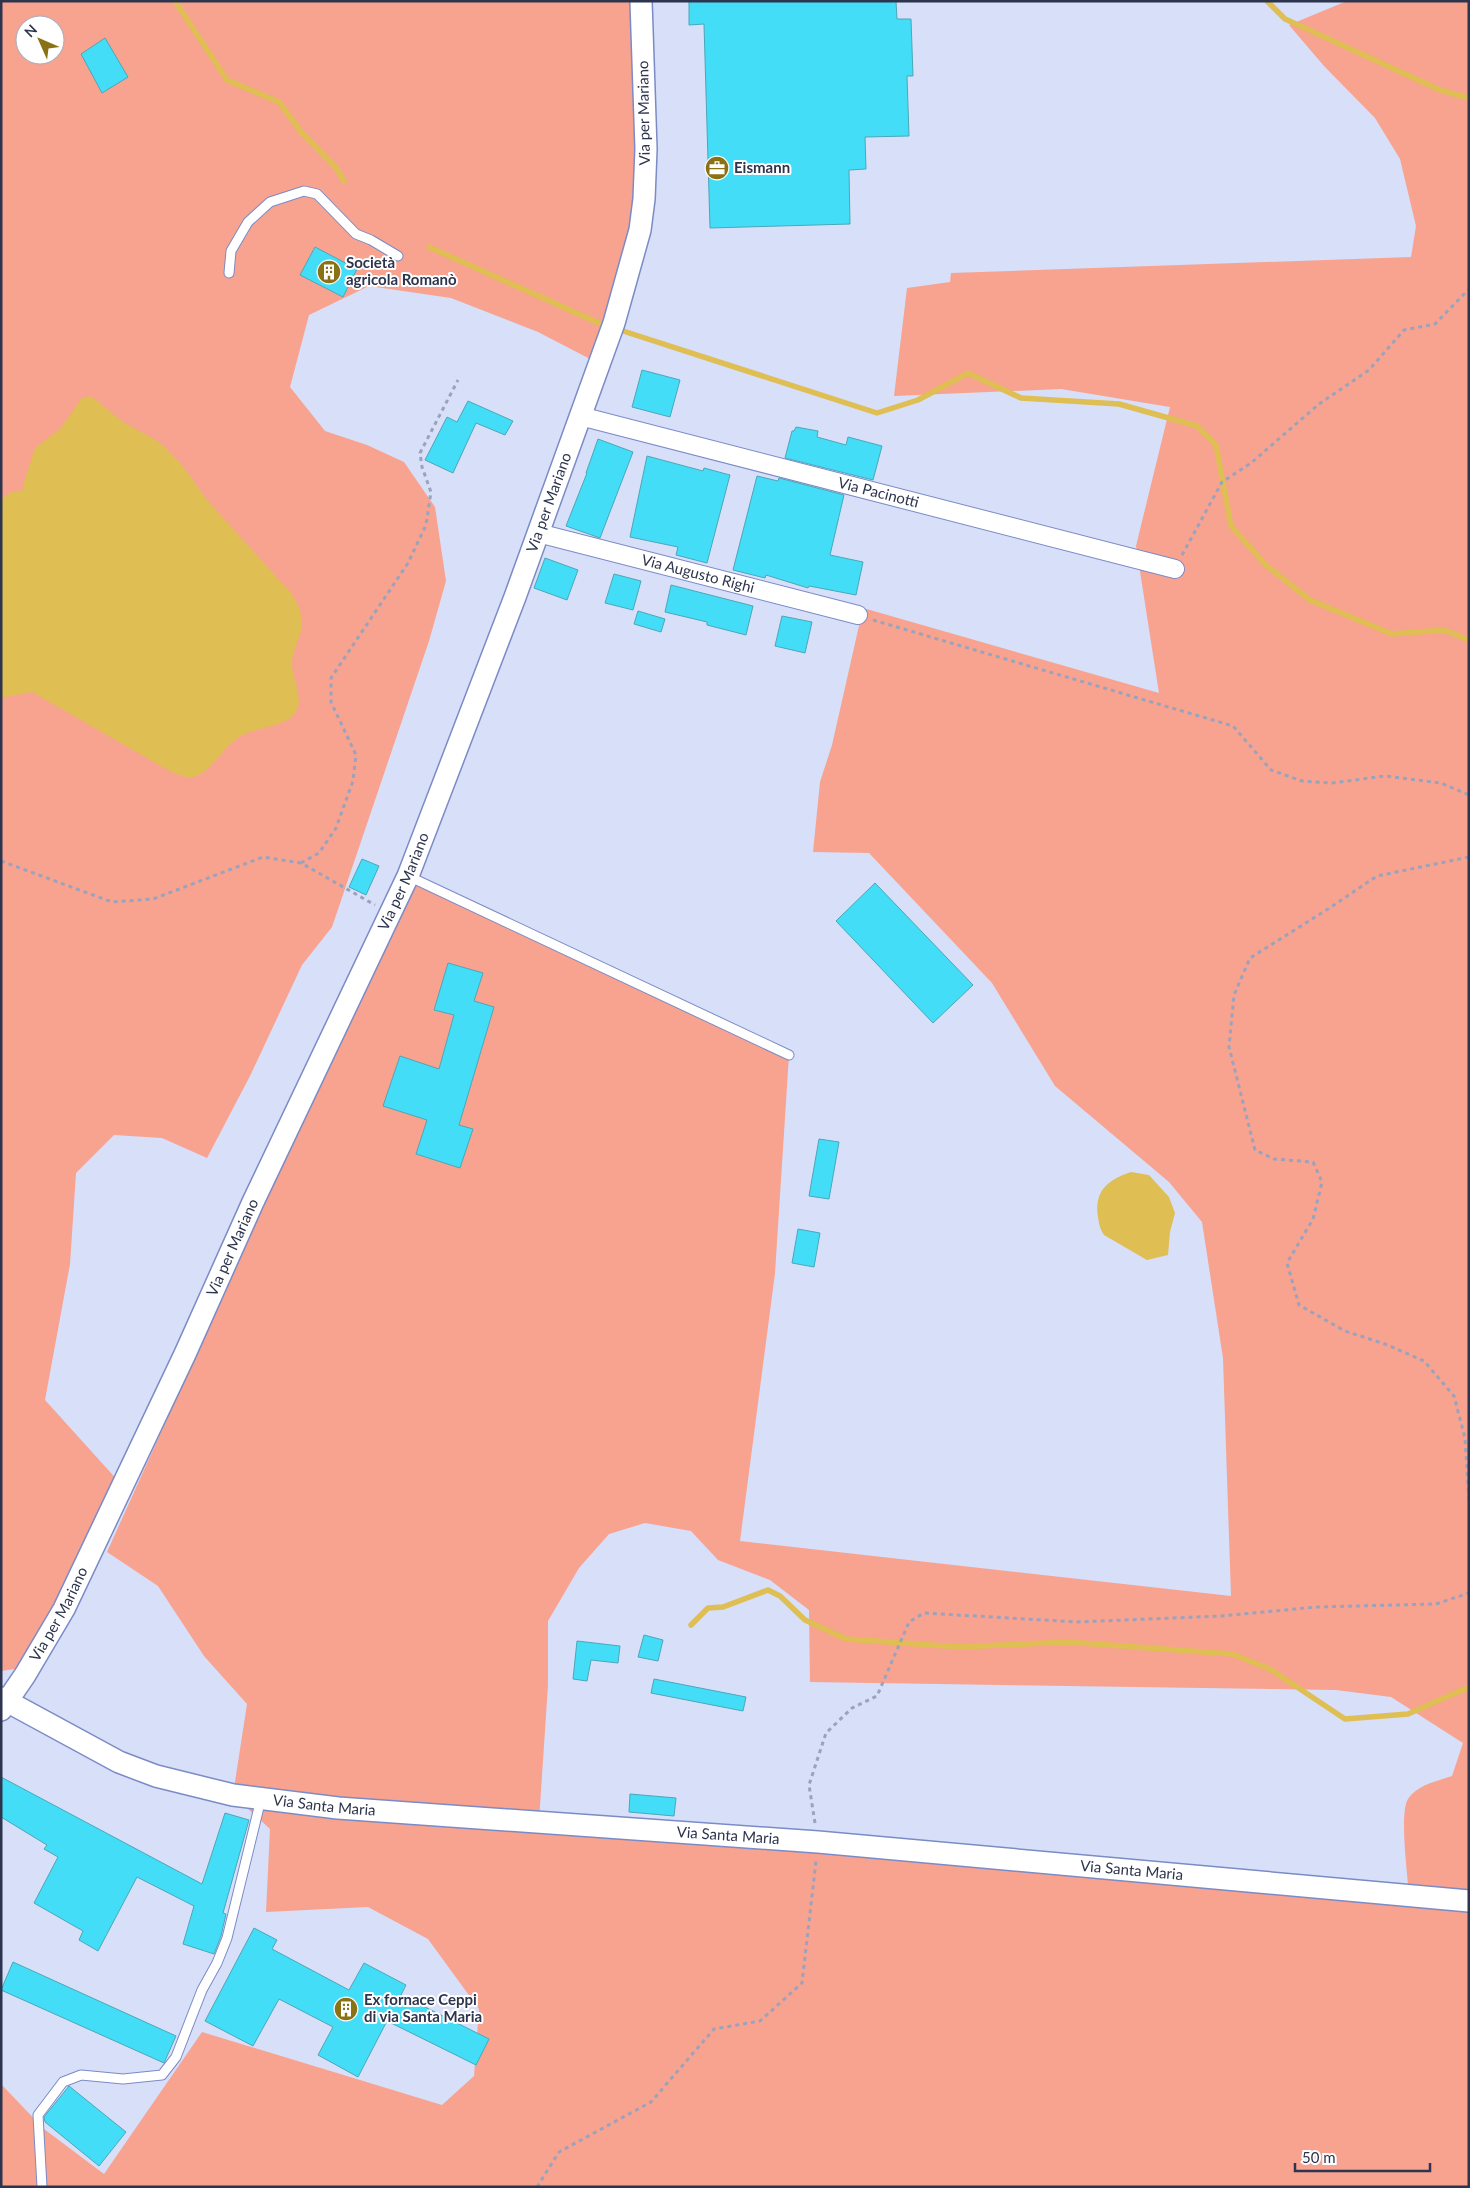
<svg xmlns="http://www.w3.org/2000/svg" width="1470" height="2188" font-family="Lato,sans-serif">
<rect width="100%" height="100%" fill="#d7dff9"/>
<g fill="#f8a290" fill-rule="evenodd">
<path d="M1,1H634L636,200L625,256L592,360L538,332L451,298L369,286L309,315L290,387L325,431L367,445L404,462L435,507L446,581L429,641L332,927L302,965L250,1076L207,1158L162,1138L114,1135L76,1173L70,1264L45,1400L120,1483L27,1661L15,1669L1,1671ZM25,25H55V55H25Z"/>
<path d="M1347,1H1469V2187H1V2084L44,2129L104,2174L202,2032L442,2105L474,2076L479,2009L428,1939L368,1907L266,1912L270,1829L233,1795L247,1704L204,1656L158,1586L107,1552L260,1213L414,879L789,1055L775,1273L740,1541L1231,1596L1223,1358L1202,1222L1169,1182L1055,1086L992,983L869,853L813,852L820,782L832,745L863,608L1159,693L1136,546L1170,407L1061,389L894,396L907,288L950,282L951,273L1411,257L1416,226L1400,159L1375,118L1324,66L1289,25ZM645,1523L691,1531L718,1560L770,1580L809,1610L810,1682L1336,1690L1391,1697L1463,1743L1452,1776C1437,1781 1417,1785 1408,1799C1399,1813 1408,1877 1409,1896L539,1821L548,1685V1621L579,1568L609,1534Z"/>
</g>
<g fill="#dfbe54">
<path d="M91,396L123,422L154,439L166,448L185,469L207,500L292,594C297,603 302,612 302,623C302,637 292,649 292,663C292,679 304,697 296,712C287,727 256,727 241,736C223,746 214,769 196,776C186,780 174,773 166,769L32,692L1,698V499L12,492L23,490L24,482L35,448L60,429L82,398Z"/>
<path d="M1131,1172L1149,1175L1169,1197L1175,1213L1170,1232L1168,1255L1147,1260L1104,1235C1100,1229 1099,1224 1098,1217C1094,1190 1108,1180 1131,1172Z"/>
</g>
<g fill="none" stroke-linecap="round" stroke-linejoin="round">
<g stroke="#dfbe54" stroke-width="5.5">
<polyline points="175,1 227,80 279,102 302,133 337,169 344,181"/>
<polyline points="1267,1 1285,19 1440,90 1469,98"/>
<polyline points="429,247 601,324"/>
<polyline points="620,330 877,413 918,400 968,373 1021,398 1119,404 1197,426 1216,445 1231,526 1266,565 1310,600 1392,634 1444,630 1469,640"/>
<polyline points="691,1625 708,1608 723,1607 768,1590 780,1596 805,1620 846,1639 960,1647 1067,1642 1232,1654 1270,1669 1345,1719 1408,1714 1469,1687"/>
</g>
</g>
<g fill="#43ddf8" stroke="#4ba7b8">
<polygon points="689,1 896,1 897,19 911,19 913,76 907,76 909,136 865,137 866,169 849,170 850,224 710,228 704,24 689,25"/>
<polygon points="105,38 128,77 102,93 81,54"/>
<polygon points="315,247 357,269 343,297 300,275"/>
<polygon points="642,370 680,380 670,417 632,407"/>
<polygon points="468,401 513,421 505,435 476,423 453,473 425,460 447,417 457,422"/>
<polygon points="796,427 818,431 817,437 846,445 848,437 882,446 873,480 785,458 792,431 794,431"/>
<polygon points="598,439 633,452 600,538 566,526 587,473 586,473"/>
<polygon points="647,456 703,471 704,468 730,475 707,563 676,555 678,547 630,537"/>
<polygon points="757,476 778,481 779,478 844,495 830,555 863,562 856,595 809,586 808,588 766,575 765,578 733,570"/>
<polygon points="545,558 578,570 567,600 534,588"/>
<polygon points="614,574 641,581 633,610 605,603"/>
<polygon points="671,585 753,606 746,635 707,625 707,622 665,612"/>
<polygon points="638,611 665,619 661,632 634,624"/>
<polygon points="782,616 812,622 805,653 775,646"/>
<polygon points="362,859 379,866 366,895 349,887"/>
<polygon points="875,883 973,985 933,1023 836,921"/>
<polygon points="448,963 483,973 474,1001 494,1007 459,1125 473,1129 460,1168 416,1154 427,1120 383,1106 400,1056 439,1069 454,1015 434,1010"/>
<polygon points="819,1139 839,1142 829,1199 809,1196"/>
<polygon points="798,1229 820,1233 814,1267 792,1263"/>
<polygon points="644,1635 663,1640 658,1661 638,1657"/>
<polygon points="577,1641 620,1646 618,1663 591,1660 587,1681 573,1679"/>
<polygon points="654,1679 746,1697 743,1711 651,1693"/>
<polygon points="1,1777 202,1884 225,1813 249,1820 223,1913 226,1914 221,1936 214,1954 183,1944 194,1906 137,1877 98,1951 79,1940 83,1931 34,1903 58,1857 44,1849 47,1845 1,1817"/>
<polygon points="630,1794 676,1798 674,1816 629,1812"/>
<polygon points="254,1928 277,1940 272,1949 349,1990 364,1963 406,1985 401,1995 489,2039 476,2065 387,2021 358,2077 318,2055 333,2027 279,1999 253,2046 205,2021"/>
<polygon points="13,1962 176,2036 164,2063 1,1990"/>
<polygon points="69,2086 126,2132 99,2166 45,2122 44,2117"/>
</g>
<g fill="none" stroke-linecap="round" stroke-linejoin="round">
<g stroke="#7b8bc6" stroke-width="11">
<g id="service">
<polyline points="229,273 231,251 248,222 270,202 304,191 317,194 356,234 371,240 398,256"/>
<polyline points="408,876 789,1055"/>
<polyline points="42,2187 38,2115 63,2082 81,2075 123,2079 162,2075 176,2057 202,1990 217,1963 227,1938 261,1799"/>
</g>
</g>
<g stroke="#7b8bc6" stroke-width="20">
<g id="minor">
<path id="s1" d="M580,416L1175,569"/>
<path id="s2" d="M538,533L858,615"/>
</g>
</g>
<g stroke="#7b8bc6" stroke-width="24">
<g id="tertiary">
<path id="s3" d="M1,1698L119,1762L156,1776L233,1795L338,1808L818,1842L1469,1901"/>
<path id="s4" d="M1,1710L25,1675L64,1609L185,1354L253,1202L408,876L515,597L614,323L640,230L644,199L646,149L641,1"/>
</g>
</g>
<g stroke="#9ba3bc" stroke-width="3" stroke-dasharray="4 4" stroke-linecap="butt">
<polyline points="1182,555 1222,482 1251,463 1319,404 1369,370 1404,330 1435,324 1469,289"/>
<polyline points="873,620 1233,726 1271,770 1302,781 1332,783 1385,776 1441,783 1469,795"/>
<polyline points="1469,857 1377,876 1328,909 1250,958 1234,995 1229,1047 1255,1150 1274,1159 1313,1162 1322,1182 1313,1219 1287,1263 1299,1305 1345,1331 1385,1344 1424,1361 1454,1396 1465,1438 1469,1501"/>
<polyline points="1,861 112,902 153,899 263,857 301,863 375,905"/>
<polyline points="301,863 319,853 336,828 353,781 356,755 331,702 331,678 408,563 426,525 431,492 422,467 420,453 458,380"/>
<polyline points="815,1823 809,1785 826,1733 852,1708 877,1696 909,1622 924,1613 1077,1622 1221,1616 1316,1607 1436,1604 1469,1593"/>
<polyline points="537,2187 559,2152 651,2102 714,2029 760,2021 802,1983 816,1861"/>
</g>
<use href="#service" stroke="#fff" stroke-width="9"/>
<use href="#minor" stroke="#fff" stroke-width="18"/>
<use href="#tertiary" stroke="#fff" stroke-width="21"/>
</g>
<defs>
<g id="office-disc" transform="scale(1.25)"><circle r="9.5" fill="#8a7113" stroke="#fff"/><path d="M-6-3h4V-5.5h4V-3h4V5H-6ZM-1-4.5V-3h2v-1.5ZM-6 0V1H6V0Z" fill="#fff"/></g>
<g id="building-disc" transform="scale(1.25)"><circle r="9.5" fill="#8a7113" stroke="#fff"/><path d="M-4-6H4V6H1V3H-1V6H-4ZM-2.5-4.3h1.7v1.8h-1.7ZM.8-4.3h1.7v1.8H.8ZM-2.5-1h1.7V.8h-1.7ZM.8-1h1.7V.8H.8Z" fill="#fff"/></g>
</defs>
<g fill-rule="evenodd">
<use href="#office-disc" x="717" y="168"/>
<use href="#building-disc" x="329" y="272"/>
<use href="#building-disc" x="346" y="2009"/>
</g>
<g text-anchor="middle" stroke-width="4" stroke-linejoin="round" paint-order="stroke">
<g font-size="15" fill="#2d344d" stroke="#fff">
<text transform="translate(644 113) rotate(-91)" y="5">Via per Mariano</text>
<text dy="5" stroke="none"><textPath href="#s1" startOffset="308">Via Pacinotti</textPath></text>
<text dy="5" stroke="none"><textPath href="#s4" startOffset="1328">Via per Mariano</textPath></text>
<text dy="5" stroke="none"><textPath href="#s2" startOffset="165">Via Augusto Righi</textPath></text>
<text dy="5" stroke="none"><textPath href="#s4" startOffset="922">Via per Mariano</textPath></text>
<text dy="5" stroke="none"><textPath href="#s4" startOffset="518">Via per Mariano</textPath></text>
<text dy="5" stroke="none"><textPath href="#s4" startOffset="112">Via per Mariano</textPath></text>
<text dy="5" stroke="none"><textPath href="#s3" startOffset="345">Via Santa Maria</textPath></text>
<text dy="5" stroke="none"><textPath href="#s3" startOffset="750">Via Santa Maria</textPath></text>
<text dy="5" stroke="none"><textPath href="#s3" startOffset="1155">Via Santa Maria</textPath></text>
</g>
<g font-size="15" font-weight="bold" fill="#2d344d" stroke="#fff" text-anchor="start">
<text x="734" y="173">Eismann</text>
<text x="346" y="268">Società<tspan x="346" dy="17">agricola Romanò</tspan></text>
<text x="364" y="2005">Ex fornace Ceppi<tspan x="364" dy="17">di via Santa Maria</tspan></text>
</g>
</g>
<rect width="1470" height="2188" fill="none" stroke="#2d344d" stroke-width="5"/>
<g transform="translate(40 40) rotate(315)"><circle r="24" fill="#ffffff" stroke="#abaeb8"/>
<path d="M0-4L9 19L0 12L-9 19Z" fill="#8a7113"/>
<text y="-8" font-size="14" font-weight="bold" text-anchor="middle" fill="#2d344d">N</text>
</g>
<path d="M1295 2163v8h135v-8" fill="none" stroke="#2d344d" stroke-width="2.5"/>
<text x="1302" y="2163" font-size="15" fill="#2d344d" stroke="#ffffff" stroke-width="4" paint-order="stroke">50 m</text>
</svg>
